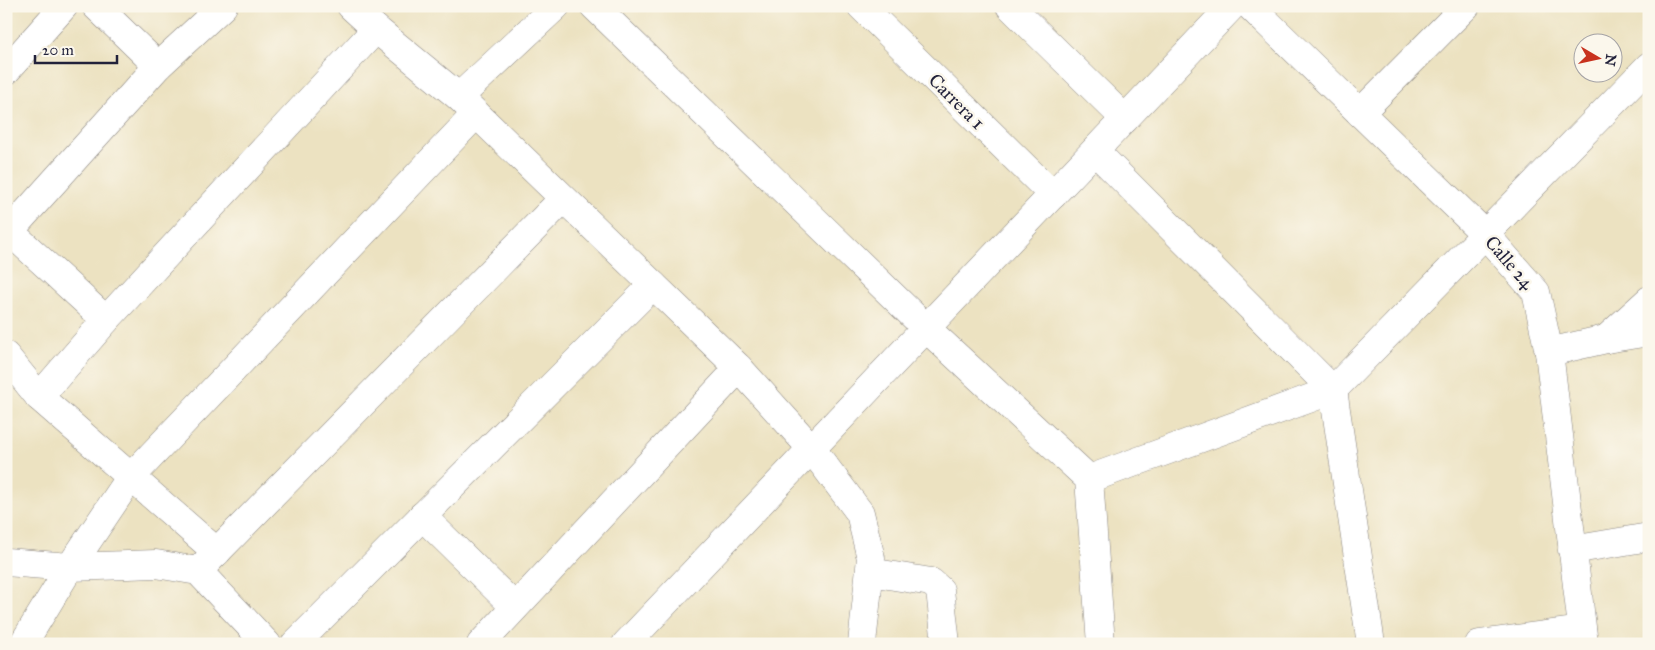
<svg xmlns="http://www.w3.org/2000/svg" width="1655" height="650" font-family="'IM FELL Great Primer',serif">
<rect width="100%" height="100%" fill="#fbf7ec"/>
<filter id="ink" filterUnits="userSpaceOnUse"><feTurbulence type="fractalNoise" baseFrequency=".02" numOctaves="2"/><feDisplacementMap in="SourceGraphic" scale="10" xChannelSelector="R" yChannelSelector="G"/><feConvolveMatrix kernelMatrix="1 2 1 2 8 2 1 2 1" color-interpolation-filters="sRGB"/></filter>
<filter id="wash" filterUnits="userSpaceOnUse"><feTurbulence type="fractalNoise" baseFrequency=".0096" numOctaves="4" result="noise"/><feDisplacementMap in="SourceGraphic" scale="20" xChannelSelector="R" yChannelSelector="G"/><feGaussianBlur stdDeviation="1.12" result="paint"/><feColorMatrix in="noise" values="0 0 0 0 0 0 0 0 0 0 0 0 0 0 0 0 0 1.4 0 .05"/><feComposite in="paint" operator="in"/></filter>
<g filter="url(#wash)">
<rect width="100%" height="100%" fill="#ece2c1"/>
</g>
<g filter="url(#ink)">
<g fill="none" stroke-linecap="round" stroke-linejoin="round">
<g stroke="#87827e" stroke-width="29">
<g id="minor">
<polyline points="96,6 158,66"/>
<polyline points="351,6 376,29 459,97 739,368 811,448 860,513 871,558 862,644"/>
<polyline points="594,6 926,328 1089,479 1101,644"/>
<polyline points="861,6 1053,195"/>
<polyline points="1010,6 1125,119"/>
<polyline points="1250,6 1485,234 1536,292 1549,352 1584,644"/>
<polyline points="6,71 64,6"/>
<polyline points="459,97 556,6"/>
<polyline points="1360,113 1466,6"/>
<polyline points="1095,151 1333,390 1371,644"/>
<polyline points="6,228 106,320 39,397"/>
<polyline points="6,235 158,66 223,6"/>
<polyline points="106,320 376,29"/>
<polyline points="1606,339 1649,300"/>
<polyline points="1549,352 1606,339 1649,332"/>
<polyline points="6,356 39,397 217,552"/>
<polyline points="1089,479 1333,390 1649,66"/>
<polyline points="422,516 515,607"/>
<polyline points="1572,550 1649,537"/>
<polyline points="6,562 70,567 156,564 198,571 267,644"/>
<polyline points="198,571 563,199"/>
<polyline points="870,572 931,582 940,590 946,644"/>
<polyline points="23,644 70,567 130,478 476,114"/>
<polyline points="295,644 653,285"/>
<polyline points="481,644 739,368"/>
<polyline points="626,644 1232,6"/>
<polyline points="1479,644 1582,630"/>
</g>
</g>
<use href="#minor" stroke="#fff" stroke-width="28"/>
</g>
</g>
<g text-anchor="middle" stroke-width="5" stroke-linejoin="round" paint-order="stroke">
<g font-size="19" fill="#22223b" stroke="#fbf7ec">
<text transform="translate(957 101) rotate(45)" y="7">Carrera 1</text>
<text transform="translate(1510 262) rotate(49)" y="7">Calle 24</text>
</g>
</g>
<rect width="1655" height="650" fill="none" stroke="#fbf7ec" stroke-width="25"/>
<g transform="translate(1598 58) rotate(99)"><circle r="24" fill="#fbf7ec" stroke="#a4a2a5"/>
<path d="M0-4L9 19L0 12L-9 19Z" fill="#c8321e"/>
<text y="-8" font-size="14" font-weight="bold" text-anchor="middle" fill="#22223b">N</text>
</g>
<path d="M35 55v8h82v-8" fill="none" stroke="#22223b" stroke-width="2.5"/>
<text x="42" y="55" font-size="15" fill="#22223b" stroke="#fbf7ec" stroke-width="4" paint-order="stroke">20 m</text>
</svg>
